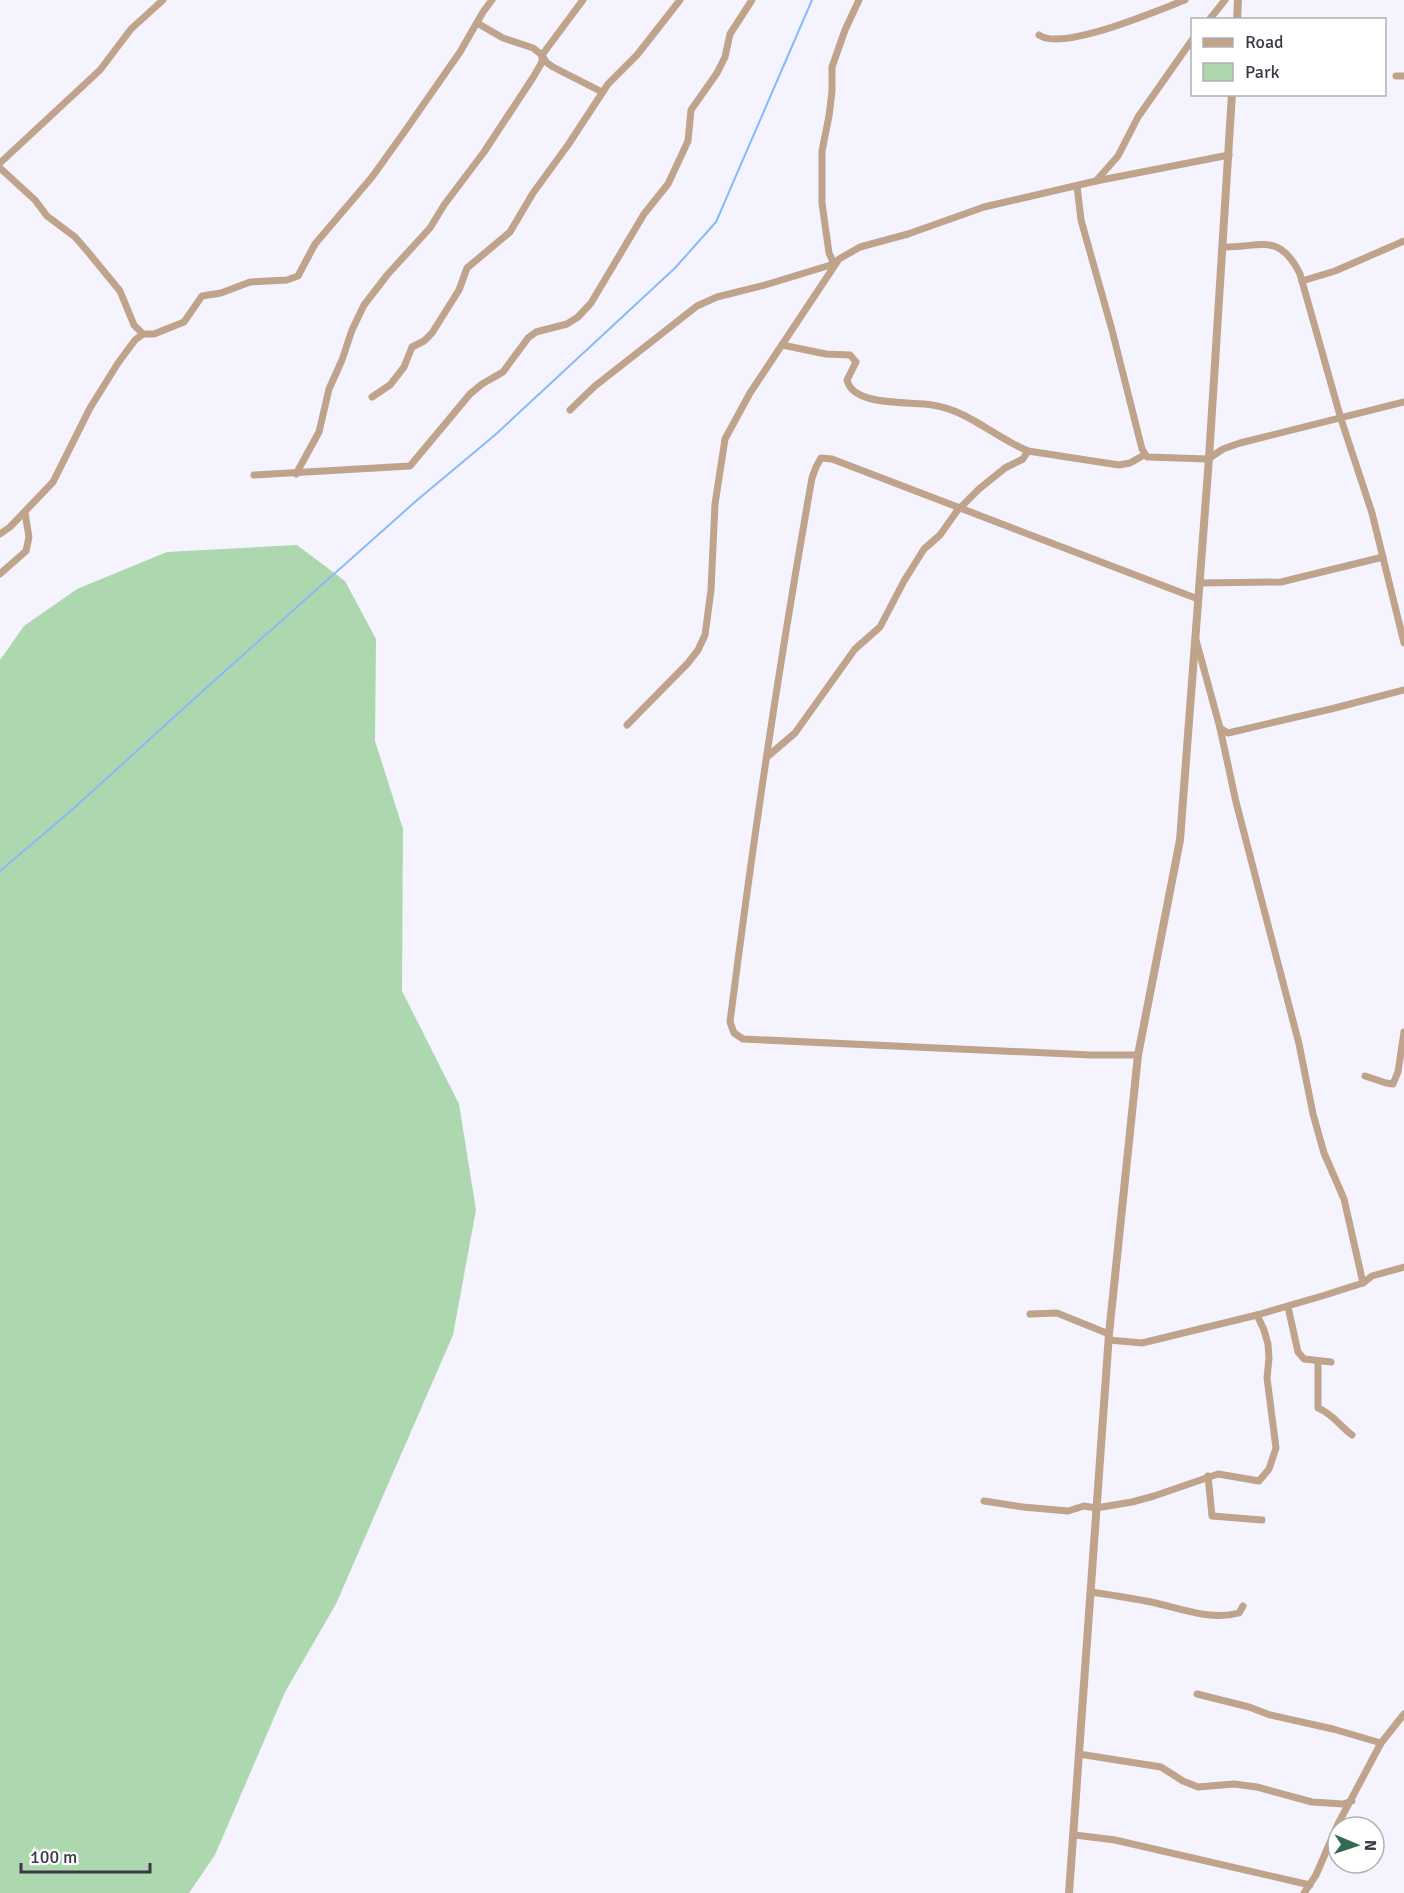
<svg xmlns="http://www.w3.org/2000/svg" width="1404" height="1893" font-family="Signika,sans-serif">
<rect width="100%" height="100%" fill="#f5f4fe"/>
<polygon fill="#add7ae" points="297,545 345,581 376,639 375,741 403,829 402,991 459,1104 476,1210 453,1335 336,1604 285,1692 215,1855 189,1893 0,1893 0,660 24,626 77,589 167,552"/>
<g fill="none" stroke-linecap="round" stroke-linejoin="round">
<polyline stroke="#86baf8" stroke-width="2" points="0,871 73,809 206,688 416,501 495,435 675,268 716,222 812,0"/>
<g stroke="#bfa38b" stroke-width="7">
<polyline points="1209,20 1225,0"/>
<polyline points="477,23 503,38 533,48 542,55 583,0"/>
<path d="M1039,35C1062,52 1158,10 1185,0"/>
<polyline points="542,55 546,62 553,67 602,92"/>
<polyline points="1396,76 1404,76"/>
<polyline points="0,163 100,70 131,29 163,0"/>
<polyline points="0,168 35,200 47,216 75,237 88,252 120,291 134,325 143,334"/>
<polyline points="1096,181 1118,156 1138,117 1192,40"/>
<polyline points="1077,186 1081,220 1112,330 1142,449 1147,457 1208,459 1223,449 1240,443 1404,402"/>
<path d="M1223,247C1259,248 1279,231 1300,274L1341,419L1372,513L1404,643"/>
<polyline points="1302,281 1335,271 1404,241"/>
<path d="M782,345L826,354L850,355L856,362L847,380C853,407 910,401 932,405C968,410 994,437 1028,451L1119,465L1130,463L1144,455"/>
<polyline points="372,397 390,385 404,367 412,347 424,341 432,333 459,290 467,268 510,232 533,193 568,145 608,84 637,55 680,0"/>
<polyline points="570,410 595,386 697,306 717,297 765,285 834,264 829,253 822,203 822,151 829,116 832,91 832,67 845,30 859,0"/>
<polyline points="296,474 319,432 329,389 342,360 352,330 364,305 388,274 430,228 444,205 484,152 534,76 542,62 542,55"/>
<polyline points="254,475 410,466 470,394 482,384 503,372 528,338 536,332 567,324 578,317 591,303 644,214 668,184 688,141 691,110 717,73 725,57 730,34 752,0"/>
<polyline points="0,534 10,527 53,482 90,408 118,363 135,340 143,334 154,334 184,322 202,296 221,293 250,282 287,280 298,276 315,244 372,177 405,131 460,52 483,12 492,0"/>
<polyline points="0,574 26,551 29,537 25,513"/>
<polyline points="1200,583 1281,582 1383,557"/>
<polyline points="1196,640 1220,728 1228,733 1331,709 1404,690"/>
<polyline points="627,725 688,663 698,650 705,635 711,590 715,504 725,439 750,393 839,259 860,247 908,234 984,207 1096,181 1229,155"/>
<polyline points="1220,728 1236,802 1299,1044 1313,1114 1324,1153 1344,1199 1363,1283"/>
<polyline points="767,757 795,733 855,649 880,627 904,581 924,549 940,535 957,511 979,489 1005,468 1023,459 1028,451"/>
<path d="M1138,1055H1091L743,1039L734,1033L730,1022C753,840 780,658 812,478L816,467L821,458L832,459L1198,599"/>
<polyline points="1365,1076 1386,1083 1393,1084 1398,1072 1404,1032"/>
<polyline points="1288,1307 1298,1352 1304,1359 1331,1362"/>
<polyline points="1030,1314 1057,1313 1109,1334"/>
<polyline points="1109,1340 1142,1343 1257,1315 1322,1296 1363,1283 1372,1276 1404,1267"/>
<path d="M1318,1362V1408C1333,1414 1340,1426 1352,1435"/>
<polyline points="1208,1476 1212,1516 1262,1520"/>
<polyline points="984,1501 1023,1507 1068,1511 1084,1506 1096,1508 1132,1502 1154,1496 1218,1474 1259,1481 1269,1469 1276,1448 1267,1378 1269,1358 1268,1344 1264,1330 1257,1315"/>
<path d="M1091,1592C1111,1595 1131,1598 1151,1602C1179,1608 1210,1621 1239,1613L1243,1606"/>
<polyline points="1197,1694 1249,1707 1270,1715 1333,1729 1381,1743"/>
<polyline points="1079,1754 1161,1767 1183,1781 1198,1787 1234,1784 1257,1787 1312,1802 1343,1804 1352,1801"/>
<polyline points="1075,1835 1115,1840 1310,1885"/>
<polyline points="1304,1893 1316,1875 1338,1824 1381,1743 1404,1714"/>
</g>
<g stroke="#bfa38b" stroke-width="8">
<polyline points="1237,20 1238,0"/>
<polyline points="1069,1893 1109,1334 1138,1055 1180,840 1209,458 1232,94"/>
</g>
</g>
<rect x="1191" y="18" width="195" height="78" fill="#ffffff" stroke="#b0b0b4" stroke-width="1.5"/>
<rect x="1203" y="38" width="30" height="9" fill="#bfa38b" stroke="#b0b0b4" stroke-width="1.5"/>
<text x="1245" y="48" font-size="18" fill="#3a3943">Road</text>
<rect x="1203" y="63" width="30" height="18" fill="#add7ae" stroke="#b0b0b4" stroke-width="1.5"/>
<text x="1245" y="78" font-size="18" fill="#3a3943">Park</text>
<g transform="translate(1356 1845) rotate(92)"><circle r="28" fill="#ffffff" stroke="#b0b0b4" stroke-width="1.5"/>
<path d="M0-4.5L10 22L0 15L-10 22Z" fill="#326a52"/>
<text y="-9" font-size="16" font-weight="bold" text-anchor="middle" fill="#3a3943">N</text>
</g>
<path d="M21 1863v9h129v-9" fill="none" stroke="#3a3943" stroke-width="3"/>
<text x="30" y="1863" font-size="18" fill="#3a3943" stroke="#ffffff" stroke-width="4.5" paint-order="stroke">100 m</text>
</svg>
